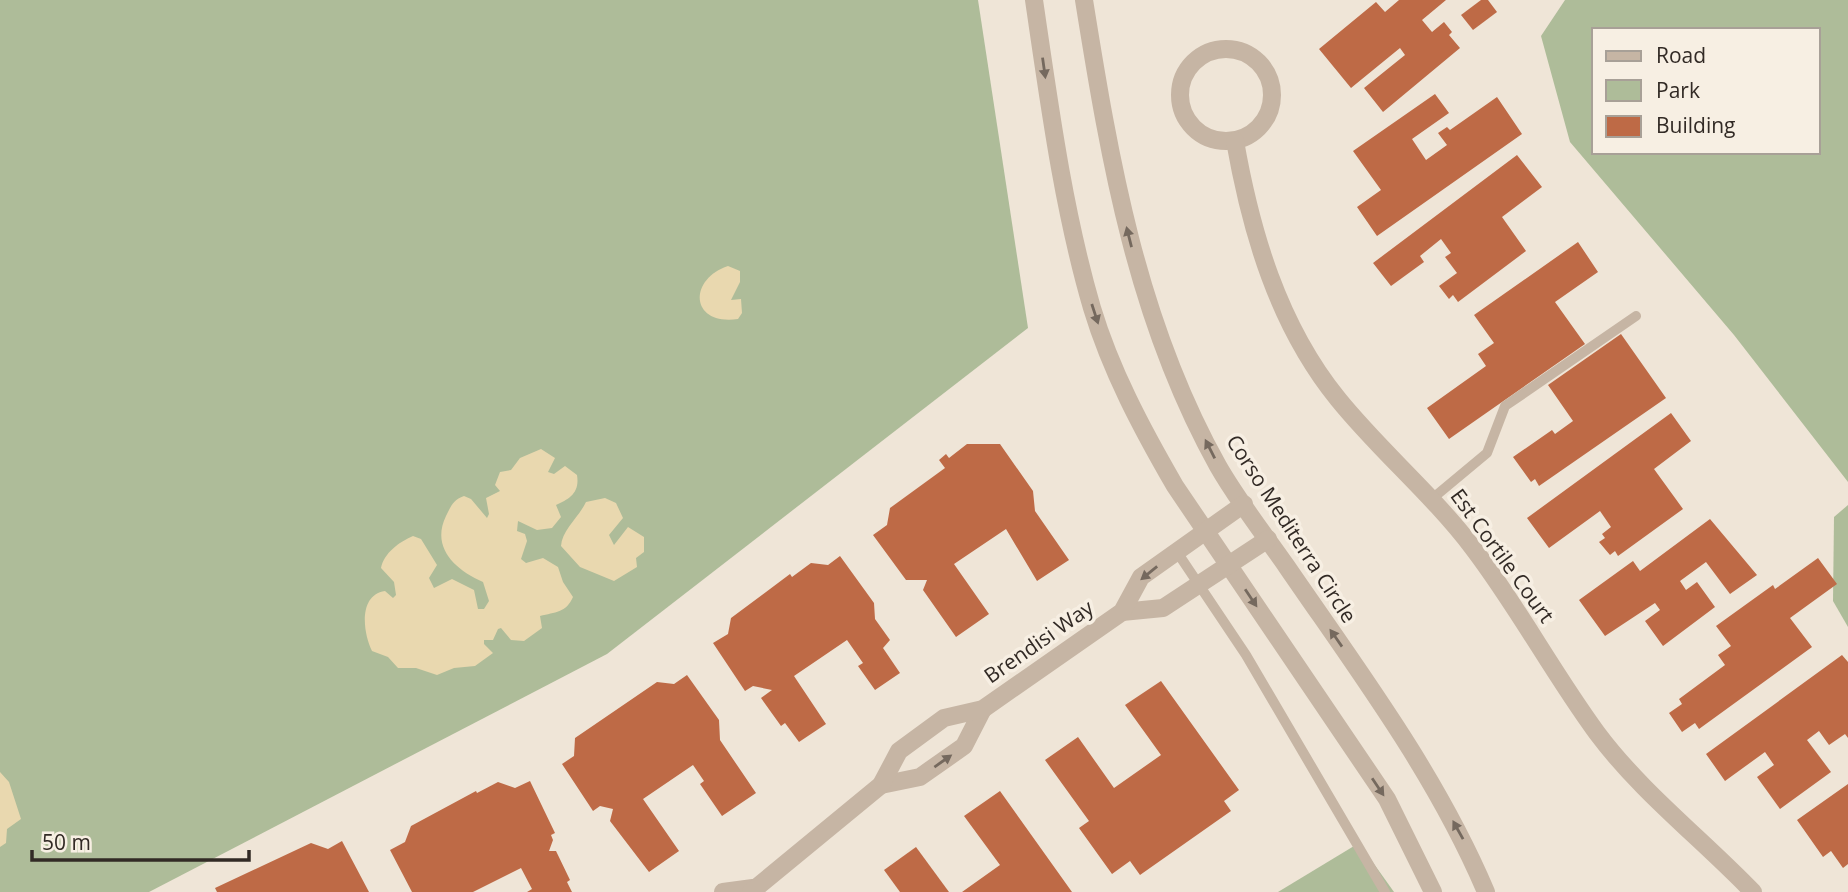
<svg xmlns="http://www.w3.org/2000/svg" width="1848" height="892" font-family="'Open Sans',sans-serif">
<rect width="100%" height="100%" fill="#efe5d7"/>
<g fill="#aebc99" fill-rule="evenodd">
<polygon points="0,0 978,0 1028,328 607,654 149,892 0,892"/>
<path d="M1565,0H1848V482L1734,335L1570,142L1541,36ZM1594,30H1818V152H1594Z"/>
<polygon points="1848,505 1848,627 1833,601 1834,517"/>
<polygon points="1359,843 1394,892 1278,892"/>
</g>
<g fill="#e9d8af">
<path d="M728,266L740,271V282L731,300L741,299L742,313L738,319C691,326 687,280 728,266Z"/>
<path d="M541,449L555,458L548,472L554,474L565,466L577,475C580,493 569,499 556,505L561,517L552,528L537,530L518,521L517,531L525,534L527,541L521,559L526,563L543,558L558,567L563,582L573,597C566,613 555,612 540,616L542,628L524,641L511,640L501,628L498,629L493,640H484V644L493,653L475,666L454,668L437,675L416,668H398L388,657L372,651C363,633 358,595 385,591L393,598L396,595L394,582L381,568C384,553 399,542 413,536L421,539L437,565L429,578L434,588L452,579L474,590L478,609H484L489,601L483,582C454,569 431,547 446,516C451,506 453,500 464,496L471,499L487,518L489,514L486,498L500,491L495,485L500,472L511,470L520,458Z"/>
<path d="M605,498L616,503L623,518L609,535L614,545L628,527L644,537V552L636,558L637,567L614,581L580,567L561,546C562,530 579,517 586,502Z"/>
<polygon points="0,772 9,782 21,819 7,829 6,843 0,847"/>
</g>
<g fill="#be6a46">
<polygon points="1399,0 1446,0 1422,20 1432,32 1444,22 1452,32 1449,35 1460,48 1383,112 1364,88 1405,55 1400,48 1351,88 1319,49 1376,2 1385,12"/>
<polygon points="1481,0 1488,0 1497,12 1473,30 1461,15"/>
<polygon points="1435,94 1449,113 1412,139 1426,160 1447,145 1438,133 1447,127 1450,130 1497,97 1522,134 1377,236 1357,207 1381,190 1353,151"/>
<polygon points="1517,155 1542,187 1502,217 1526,251 1458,302 1453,295 1449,299 1439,286 1457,273 1445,257 1451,253 1441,239 1420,256 1424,262 1391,286 1373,263"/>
<polygon points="1578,242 1598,272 1555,302 1585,344 1449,439 1427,408 1486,366 1478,354 1494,343 1474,315"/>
<polygon points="1621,334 1666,398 1539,486 1535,479 1531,482 1513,457 1552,430 1555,434 1573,421 1548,385"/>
<polygon points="1671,413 1691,441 1654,469 1683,509 1618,556 1615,551 1610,555 1599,542 1605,538 1602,534 1611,527 1600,511 1549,548 1527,518"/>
<polygon points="967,444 1000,444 1033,491 1035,511 1069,560 1037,581 1006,529 954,564 989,614 956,637 923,590 927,580 906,580 873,535 887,525 890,508 945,468 939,460 946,454 949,458"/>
<polygon points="1710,519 1757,575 1730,594 1706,562 1680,581 1686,590 1697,582 1715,607 1663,646 1645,621 1660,610 1655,603 1605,636 1579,600 1633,561 1640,571"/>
<polygon points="840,556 874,603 875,619 890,640 883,648 900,673 875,690 858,666 863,663 847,640 794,676 826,724 799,742 785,723 781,726 761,698 772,690 753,686 745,691 713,643 728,634 731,618 790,574 792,577 811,563 828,565"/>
<polygon points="1818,558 1837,584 1790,618 1812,647 1699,729 1695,723 1682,732 1669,713 1682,704 1679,699 1725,665 1718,655 1731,646 1716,626 1773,585 1775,589"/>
<polygon points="1842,655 1848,662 1848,738 1845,734 1829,745 1819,731 1807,740 1831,772 1780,809 1757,777 1774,765 1765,752 1725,781 1706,754"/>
<polygon points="687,675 719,720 720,740 756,793 722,816 700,784 704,781 693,765 643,799 679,851 649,872 610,821 613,809 600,806 593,811 562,764 574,756 575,738 657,682 674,684"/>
<polygon points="1161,681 1239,790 1224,801 1231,811 1140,875 1130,861 1112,874 1079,828 1089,821 1045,760 1078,737 1114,788 1161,755 1125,705"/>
<polygon points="530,781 555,833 551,835 553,840 549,851 556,851 570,880 567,882 572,892 527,892 532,889 521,868 473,892 412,892 390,850 405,842 411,826 476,791 477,793 498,782 515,788"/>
<polygon points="1848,784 1848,864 1843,868 1831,851 1823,857 1797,820"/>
<polygon points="1000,791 1072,892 962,892 1000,865 964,816"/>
<polygon points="342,841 369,892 217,892 215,888 311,843 328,849"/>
<polygon points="916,847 949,892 900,892 884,870"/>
</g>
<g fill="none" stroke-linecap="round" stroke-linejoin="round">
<g stroke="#c6b5a4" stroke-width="10">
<polyline points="1433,498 1487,453 1505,406 1636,316"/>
<polyline points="1177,552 1246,655 1385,892"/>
</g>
<g stroke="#c6b5a4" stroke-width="18">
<path d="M1034,0C1049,102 1063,209 1092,308C1111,371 1142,429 1175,486L1387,799L1433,892"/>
<path d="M1084,0C1110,162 1137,321 1218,466C1238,501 1264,534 1287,567C1359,672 1436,774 1486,892"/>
<circle cx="1226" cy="95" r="46"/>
<path d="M1235,141C1251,232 1278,325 1338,399C1380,451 1432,494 1473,548C1518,607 1553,673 1597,733C1641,792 1702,839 1753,892"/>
<polyline points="1122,612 1163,608 1268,539"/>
<polyline points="881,785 920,777 964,746 983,709"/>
<polyline points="723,892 753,888"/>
<polyline points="751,892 881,785 899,751 944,718 983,709 1122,612 1141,577 1244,504"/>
</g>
</g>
<defs><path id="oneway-solid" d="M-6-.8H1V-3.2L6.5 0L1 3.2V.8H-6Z" transform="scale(1.75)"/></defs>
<g fill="#75695e">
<use href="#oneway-solid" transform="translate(1044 68) rotate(82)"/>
<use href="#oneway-solid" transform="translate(1129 237) rotate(-104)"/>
<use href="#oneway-solid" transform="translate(1095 314) rotate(72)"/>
<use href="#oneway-solid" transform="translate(1210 449) rotate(-117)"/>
<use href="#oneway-solid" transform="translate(1149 573) rotate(141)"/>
<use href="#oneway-solid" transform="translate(1251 598) rotate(56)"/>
<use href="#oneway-solid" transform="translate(1336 638) rotate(-125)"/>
<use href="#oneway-solid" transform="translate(943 761) rotate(-35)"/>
<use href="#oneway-solid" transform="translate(1378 787) rotate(56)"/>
<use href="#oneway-solid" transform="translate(1458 830) rotate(-119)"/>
</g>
<g text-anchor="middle" stroke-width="7" stroke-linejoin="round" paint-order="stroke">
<g font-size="21" fill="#322a25" stroke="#f7efe3">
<text transform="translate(1291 529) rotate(57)" y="7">Corso Mediterra Circle</text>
<text transform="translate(1502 556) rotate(54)" y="7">Est Cortile Court</text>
<text transform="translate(1039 642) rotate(-35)" y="7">Brendisi Way</text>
</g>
</g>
<rect x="1592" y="28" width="228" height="126" fill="#f7efe3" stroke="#a8a097" stroke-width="2"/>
<rect x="1606" y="51" width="35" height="10" fill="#c6b5a4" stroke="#a8a097" stroke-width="2"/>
<text x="1656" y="63" font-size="21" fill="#322a25">Road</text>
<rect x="1606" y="80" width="35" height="21" fill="#aebc99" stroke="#a8a097" stroke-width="2"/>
<text x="1656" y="98" font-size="21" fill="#322a25">Park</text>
<rect x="1606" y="116" width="35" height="21" fill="#be6a46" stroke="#a8a097" stroke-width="2"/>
<text x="1656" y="133" font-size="21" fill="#322a25">Building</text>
<path d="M32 850v10h217v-10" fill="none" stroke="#322a25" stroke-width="3.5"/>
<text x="42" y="850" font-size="21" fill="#322a25" stroke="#f7efe3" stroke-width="5" paint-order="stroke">50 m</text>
</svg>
